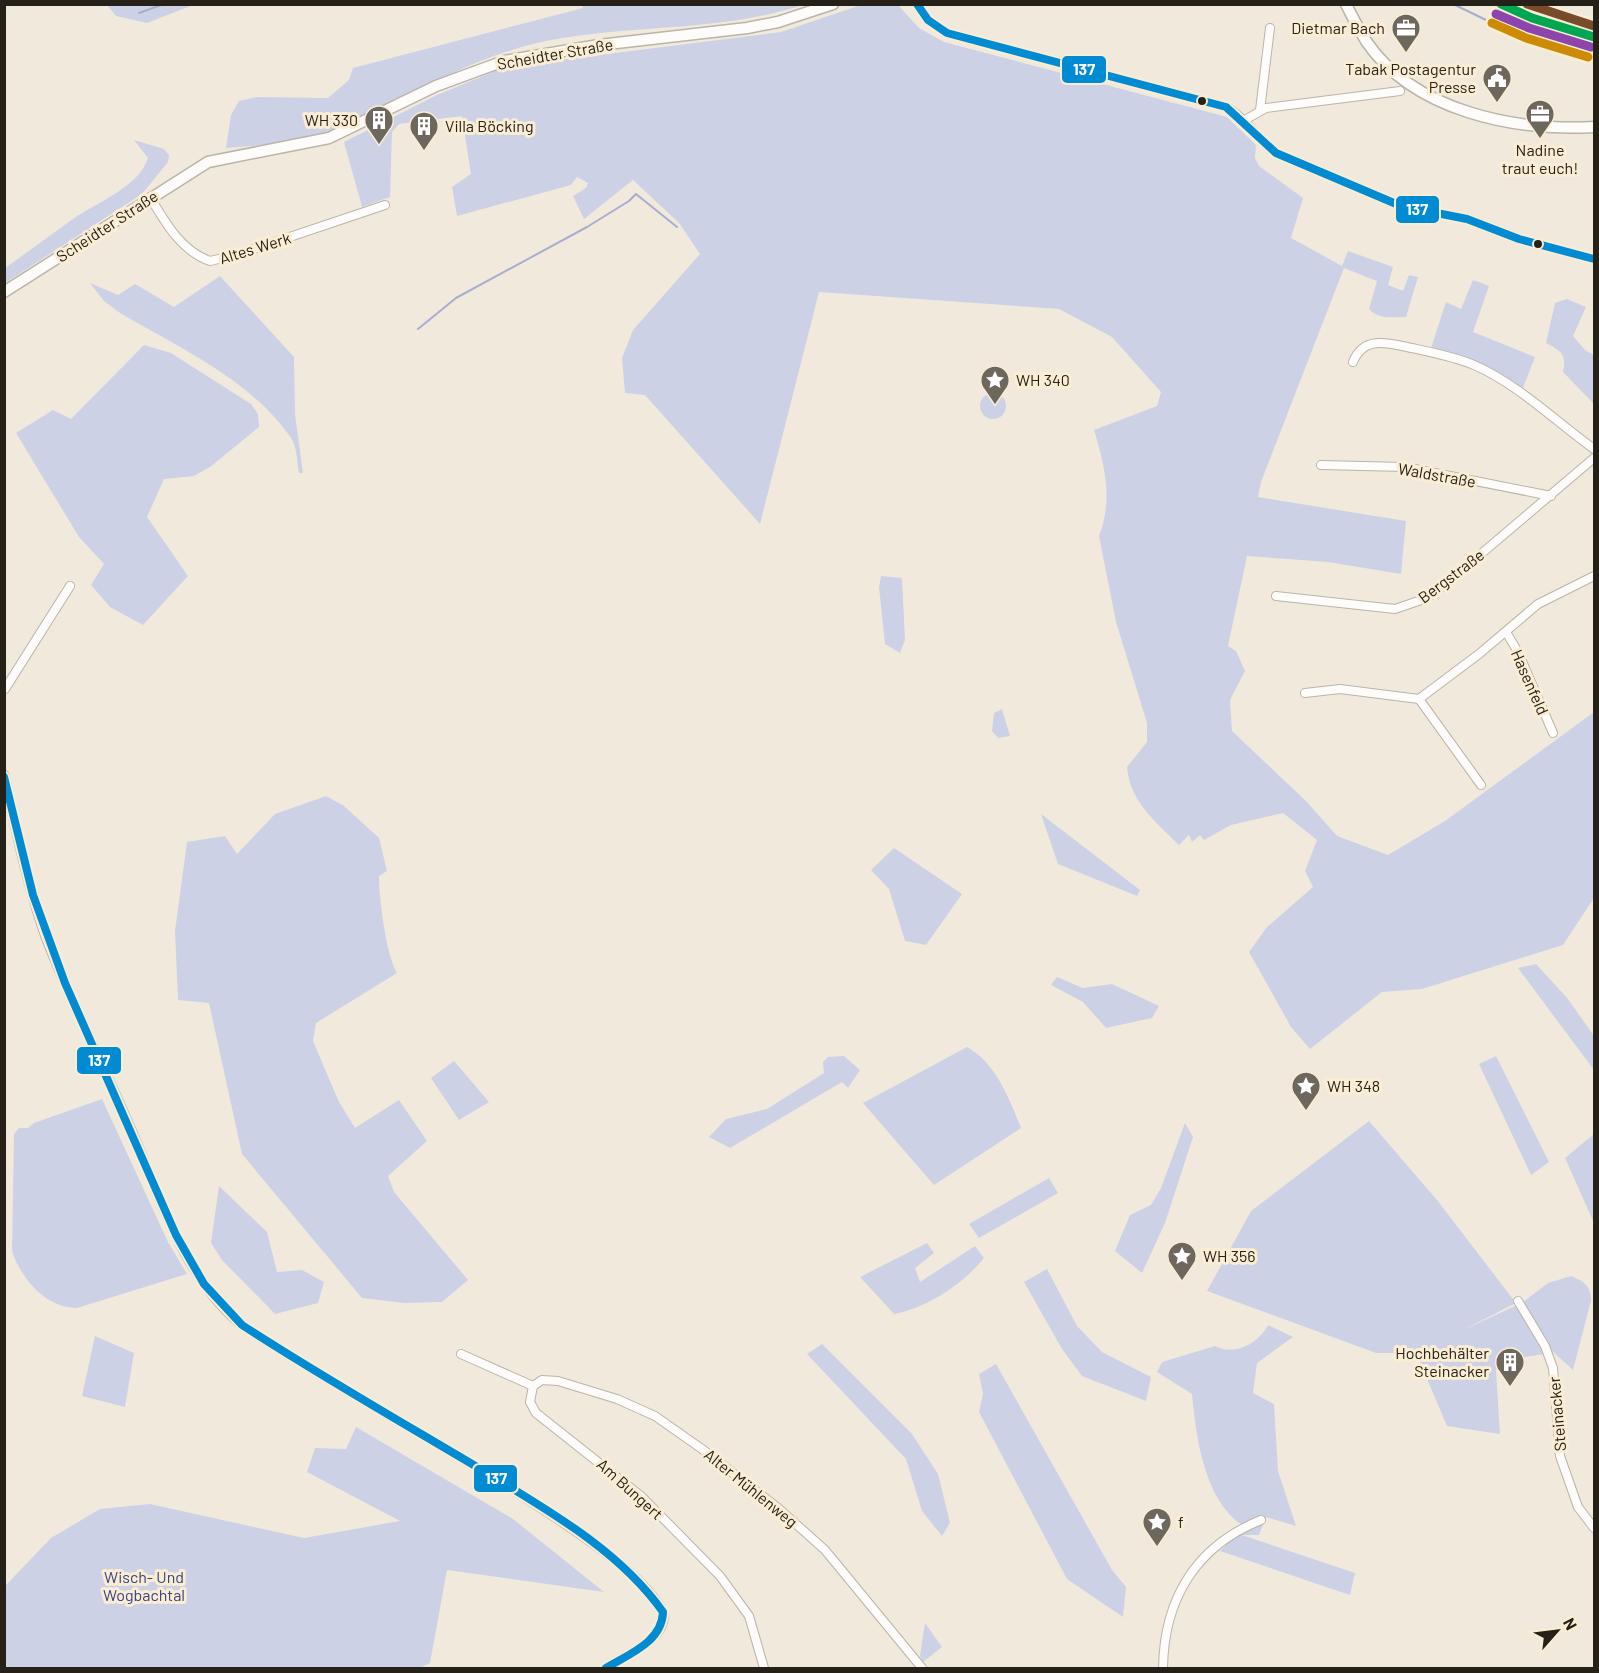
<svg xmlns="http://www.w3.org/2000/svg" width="1599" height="1673" font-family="Barlow,sans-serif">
<rect width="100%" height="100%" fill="#f1eadc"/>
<g fill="#cdd1e5">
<polygon points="107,5 193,5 147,23 116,16"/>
<path d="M582,5H802C716,34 621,23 533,44C480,57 427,85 378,109C355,120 332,134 308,139C282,146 253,145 226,148L231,115L239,101L256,97L328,98L349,80L353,68L583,8Z"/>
<path d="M861,5H898L919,28L944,42L1227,117L1256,145L1255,158L1259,166L1303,198L1291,238L1342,266L1348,251L1393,267L1388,285L1403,291L1409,275L1418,277L1406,317C1392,317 1379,320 1369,309L1377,281L1344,268L1261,482L1258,497L1406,521L1401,574L1328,562L1247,556L1228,646L1236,651L1245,671L1230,700L1232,731L1307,802L1337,836L1388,855L1445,821L1594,712V898L1563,945L1422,989L1382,992L1310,1049L1291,1027L1249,952L1267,927L1313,887L1305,871L1317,840L1283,813L1231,825L1204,840L1200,835L1192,842L1189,835L1179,845C1156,822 1130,802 1127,767L1147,742V723L1116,622L1099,536C1113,500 1105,466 1094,430L1157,406L1161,392L1112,337L1059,309L819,292L760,524L645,395L625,393L622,358L633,330L700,254L679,223L633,180L584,219L573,196L586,188L588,183L577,177L571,185L457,216L452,187L471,174L462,116L399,124L392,132L390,197L362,207L344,142L437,95L505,67L781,32Z"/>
<path d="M134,140L164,149L169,155L168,162L142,194L5,283V268C28,252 50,235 73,219C97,202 139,187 148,158Z"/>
<path d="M220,276L294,357L295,414L303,473H299C297,463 297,446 291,438C251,380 180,348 120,313L104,301L90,283L118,295L135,284L174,307Z"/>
<path d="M1473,280L1489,286L1473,332L1535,357L1523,388C1493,368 1465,357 1431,348L1446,302L1461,309Z"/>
<path d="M1567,299L1586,307L1573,336L1585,350L1594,355V404L1563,372C1567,354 1561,351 1546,343L1555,303Z"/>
<polygon points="144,345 171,353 251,404 258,414 259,427 210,467 194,476 164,479 147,517 188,576 143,625 110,607 91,585 104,564 79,537 16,433 53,410 71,419"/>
<circle cx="993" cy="406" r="13"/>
<polygon points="881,576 902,578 905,640 900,653 885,644 879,587"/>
<polygon points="1002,709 1010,736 998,738 992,731 994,713"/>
<path d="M326,796L344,806L379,838L387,871L379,876C379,898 386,955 397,973L316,1023L313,1041L339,1102L355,1128L399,1100L427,1141L388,1176L394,1192L468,1280L442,1302L404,1303L362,1298L242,1154L209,1003L178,1000L175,931L187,842L225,836L237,854L275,814Z"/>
<polygon points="1041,814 1140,890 1137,896 1058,864"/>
<polygon points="894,848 962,894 926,945 905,941 889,889 871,870"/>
<polygon points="1536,964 1568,999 1594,1036 1594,1070 1518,968"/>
<polygon points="1057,977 1083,988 1112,984 1159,1006 1152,1018 1106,1028 1083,1002 1051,985"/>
<path d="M967,1047C996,1063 1009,1098 1021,1128L934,1185L863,1103Z"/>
<polygon points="844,1056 860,1070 848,1088 842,1082 730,1148 709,1137 726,1119 767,1109 824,1073 823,1062 828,1057"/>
<polygon points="1496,1056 1549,1162 1531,1175 1479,1064"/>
<polygon points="454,1061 489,1102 459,1120 431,1078"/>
<path d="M102,1099L168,1242L187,1274L77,1308C46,1308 21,1279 12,1251L14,1134L19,1128H28L34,1123Z"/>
<polygon points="1369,1121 1437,1200 1516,1303 1461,1331 1517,1305 1545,1354 1511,1359 1496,1370 1500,1434 1447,1426 1416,1353 1376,1353 1207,1291 1251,1211"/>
<polygon points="1185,1123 1193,1137 1165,1223 1142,1273 1115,1251 1130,1215 1151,1205 1161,1188"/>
<polygon points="1594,1134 1594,1223 1565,1158"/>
<polygon points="1049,1178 1058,1193 979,1238 969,1224"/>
<polygon points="219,1186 267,1232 277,1272 302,1270 324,1282 318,1303 275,1314 222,1260 211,1243"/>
<path d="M927,1243L934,1253L915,1268L920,1282L975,1246L984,1258C963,1284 927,1308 894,1314L860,1277Z"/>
<polygon points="1047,1269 1077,1326 1102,1352 1151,1377 1146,1401 1082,1376 1062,1349 1024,1282"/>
<path d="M1571,1276C1585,1282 1591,1286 1591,1301L1573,1370L1552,1351L1523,1302L1548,1283Z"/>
<path d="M1268,1325L1293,1337L1257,1363L1253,1393L1274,1404L1278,1471L1296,1526L1266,1517L1259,1535H1242L1355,1573L1350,1595L1220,1551L1245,1527C1204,1502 1196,1437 1192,1394L1157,1372L1162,1362L1215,1346C1235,1356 1258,1344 1268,1325Z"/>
<polygon points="95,1336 134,1353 125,1407 82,1396"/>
<polygon points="822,1344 912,1434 938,1474 950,1523 942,1536 922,1511 906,1459 807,1354"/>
<polygon points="996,1364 1112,1570 1126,1587 1123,1617 1067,1579 979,1412 983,1394 979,1374"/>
<polygon points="356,1427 513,1519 604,1592 447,1570 430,1663 420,1668 5,1668 5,1586 51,1538 100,1509 150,1504 304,1538 400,1521 307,1472 315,1448 346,1449"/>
<polygon points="925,1623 942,1647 923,1662 920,1656"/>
</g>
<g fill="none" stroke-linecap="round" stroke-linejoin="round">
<g stroke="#a6aed1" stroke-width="2">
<polyline points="1453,4 1517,35 1594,61"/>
<polyline points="139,13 164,4"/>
<polyline points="418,329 456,298 587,227 629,201 636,194 677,227"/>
</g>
<g stroke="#bab4a9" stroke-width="10">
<g id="minor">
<polyline points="1260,110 1270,28"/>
<polyline points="1243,121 1266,108 1400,91"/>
<path d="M150,197C165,222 181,251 210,261L236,255L385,205"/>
<path d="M1353,362C1363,337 1385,342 1407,347C1430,352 1453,356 1474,365C1518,384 1555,421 1594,449"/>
<polyline points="1321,465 1405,467 1551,496"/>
<polyline points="1276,596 1395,609 1427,598 1442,587 1594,458"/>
<polyline points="1506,632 1518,652 1553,733"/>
<polyline points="5,689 70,586"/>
<polyline points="1305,693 1340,689 1419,699 1479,654 1538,604 1594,576"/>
<polyline points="1419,699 1481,785"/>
<polyline points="1518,1301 1545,1346 1553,1368 1560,1456 1578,1507 1594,1528"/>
<polyline points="461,1354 533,1386"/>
<polyline points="533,1386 542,1380 558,1381 617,1399 655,1416 702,1449 778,1508 825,1550 922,1668"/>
<polyline points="533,1386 530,1402 536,1413 642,1497 720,1576 749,1616 764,1668"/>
<path d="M1163,1668C1164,1599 1196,1546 1261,1520"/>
</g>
</g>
<g stroke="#bab4a9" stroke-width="11">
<g id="tertiary">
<path d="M917,4L928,20L947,33L1226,107C1246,119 1257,139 1276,153L1401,206L1467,219L1519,239L1594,259"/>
<path d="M4,775C16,828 27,883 45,934C70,1000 103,1065 131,1130C160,1197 184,1277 242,1325C336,1387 436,1440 531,1501C572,1528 638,1569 663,1612C668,1639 624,1656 606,1668"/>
</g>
</g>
<g stroke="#bab4a9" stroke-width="13">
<g id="secondary">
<path d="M1346,4C1352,17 1359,29 1366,41C1414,112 1515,131 1594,127"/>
<polyline points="4,292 208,162 329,138 436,86 504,61 599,45 747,28 778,22 833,4"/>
</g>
</g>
<use href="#minor" stroke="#fdfcfa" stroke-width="8"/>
<use href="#tertiary" stroke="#fdfcfa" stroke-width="9"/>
<use href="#secondary" stroke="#fdfcfa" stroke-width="10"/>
<g stroke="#faedd3" stroke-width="12">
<g id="bus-1">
<polyline points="917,4 928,20 947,33 1226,107 1276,153 1401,206 1467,219 1519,239 1594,259"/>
<path d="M4,777L33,895L65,983L176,1235L204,1284L242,1325C319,1375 398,1420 477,1467C542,1507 618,1548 663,1612C662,1642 629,1654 606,1668"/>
</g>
</g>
<use href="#bus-1" stroke="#008bd2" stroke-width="8"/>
<g stroke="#faedd3" stroke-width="14">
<polyline id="rail-1" points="1501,4 1532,18 1594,37"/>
</g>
<g stroke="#faedd3" stroke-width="14">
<polyline id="rail-2" points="1496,14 1529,28 1591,47"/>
</g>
<g stroke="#faedd3" stroke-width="14">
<polyline id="rail-3" points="1527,4 1594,26"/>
</g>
<g stroke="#faedd3" stroke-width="14">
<polyline id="rail-4" points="1492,23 1526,38 1588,57"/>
</g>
<use href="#rail-1" stroke="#00a651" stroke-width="9"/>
<use href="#rail-2" stroke="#8e44ad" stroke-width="9"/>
<use href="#rail-3" stroke="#7a4b2a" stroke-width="9"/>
<use href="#rail-4" stroke="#cd8b05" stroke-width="9"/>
</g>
<defs>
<g id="office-pin" transform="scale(1.5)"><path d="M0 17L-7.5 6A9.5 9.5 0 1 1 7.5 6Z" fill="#6d675d" stroke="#faedd3"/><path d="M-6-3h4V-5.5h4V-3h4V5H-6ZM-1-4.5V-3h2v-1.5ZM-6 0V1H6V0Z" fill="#fff"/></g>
<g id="civic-pin" transform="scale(1.5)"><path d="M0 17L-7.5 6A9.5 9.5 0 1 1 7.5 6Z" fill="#6d675d" stroke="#faedd3"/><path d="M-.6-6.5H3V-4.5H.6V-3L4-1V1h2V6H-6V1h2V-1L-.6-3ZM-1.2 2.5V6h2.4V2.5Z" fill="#fff"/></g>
<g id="building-pin" transform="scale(1.5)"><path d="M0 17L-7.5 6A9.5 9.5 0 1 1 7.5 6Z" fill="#6d675d" stroke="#faedd3"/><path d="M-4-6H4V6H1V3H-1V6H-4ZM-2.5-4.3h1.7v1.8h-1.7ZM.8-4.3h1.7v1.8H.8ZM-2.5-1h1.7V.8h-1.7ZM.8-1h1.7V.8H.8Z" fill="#fff"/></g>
<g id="sight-pin" transform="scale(1.5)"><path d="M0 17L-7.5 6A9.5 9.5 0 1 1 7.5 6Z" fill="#6d675d" stroke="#faedd3"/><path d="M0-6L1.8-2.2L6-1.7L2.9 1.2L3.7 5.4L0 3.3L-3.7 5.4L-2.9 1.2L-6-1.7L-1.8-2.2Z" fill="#fff"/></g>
</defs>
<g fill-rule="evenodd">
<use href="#office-pin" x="1406" y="28"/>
<use href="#civic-pin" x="1497" y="78"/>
<use href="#office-pin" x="1540" y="114"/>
<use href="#building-pin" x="379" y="120"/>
<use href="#building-pin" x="424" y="126"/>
<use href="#sight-pin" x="995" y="380"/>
<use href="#sight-pin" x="1306" y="1086"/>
<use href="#sight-pin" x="1182" y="1256"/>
<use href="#building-pin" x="1510" y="1362"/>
<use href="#sight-pin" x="1157" y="1522"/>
</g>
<g fill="#262118" stroke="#faedd3" stroke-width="2">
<circle cx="1202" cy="101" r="5"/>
<circle cx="1538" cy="244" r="5"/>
</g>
<g text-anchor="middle" stroke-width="6" stroke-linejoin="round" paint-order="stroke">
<g font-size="16" fill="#262118" stroke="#faedd3" text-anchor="start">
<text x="1385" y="34" text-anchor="end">Dietmar Bach</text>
<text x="1476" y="75" text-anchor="end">Tabak Postagentur<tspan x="1476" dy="18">Presse</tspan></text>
<text x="358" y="126" text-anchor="end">WH 330</text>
<text x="445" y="132">Villa Böcking</text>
<text x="1540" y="156" text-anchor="middle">Nadine<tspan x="1540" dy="18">traut euch!</tspan></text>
<text x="1016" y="386">WH 340</text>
<text x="1327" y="1092">WH 348</text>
<text x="1203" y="1262">WH 356</text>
<text x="1489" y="1359" text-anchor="end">Hochbehälter<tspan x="1489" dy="18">Steinacker</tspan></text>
<text x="1178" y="1528">f</text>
</g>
<g font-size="16" fill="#262118" stroke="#faedd3">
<text transform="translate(555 54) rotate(-10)" y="6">Scheidter Straße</text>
<text transform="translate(107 226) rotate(-33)" y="6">Scheidter Straße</text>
<text transform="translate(255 248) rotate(-17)" y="6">Altes Werk</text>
<text transform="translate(1437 475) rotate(10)" y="6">Waldstraße</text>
<text transform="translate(1451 576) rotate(-37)" y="6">Bergstraße</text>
<text transform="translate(1530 682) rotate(66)" y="6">Hasenfeld</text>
<text transform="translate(1557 1414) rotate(-95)" y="6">Steinacker</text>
<text transform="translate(751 1488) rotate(39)" y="6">Alter Mühlenweg</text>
<text transform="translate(630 1489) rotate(42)" y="6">Am Bungert</text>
</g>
<g font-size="16" fill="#364286" stroke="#faedd3">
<text x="144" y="1583">Wisch- Und<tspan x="144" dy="18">Wogbachtal</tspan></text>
</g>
</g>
<g stroke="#faedd3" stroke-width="2">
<rect x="1061" y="55" width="46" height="29" rx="6" fill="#008bd2"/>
<rect x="1395" y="195" width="45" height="29" rx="6" fill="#008bd2"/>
<rect x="76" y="1046" width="46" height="29" rx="6" fill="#008bd2"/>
<rect x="473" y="1464" width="45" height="29" rx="6" fill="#008bd2"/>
</g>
<g font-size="16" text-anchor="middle" font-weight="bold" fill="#fff">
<text x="1084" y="75">137</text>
<text x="1417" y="215">137</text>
<text x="99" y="1066">137</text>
<text x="496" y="1484">137</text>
</g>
<rect width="1599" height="1673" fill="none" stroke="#262118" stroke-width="12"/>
<g transform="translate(1557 1631) rotate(62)" stroke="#faedd3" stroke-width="4.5" paint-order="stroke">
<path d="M0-4.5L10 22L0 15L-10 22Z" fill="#262118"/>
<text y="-9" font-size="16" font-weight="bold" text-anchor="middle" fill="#262118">N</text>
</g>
</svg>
